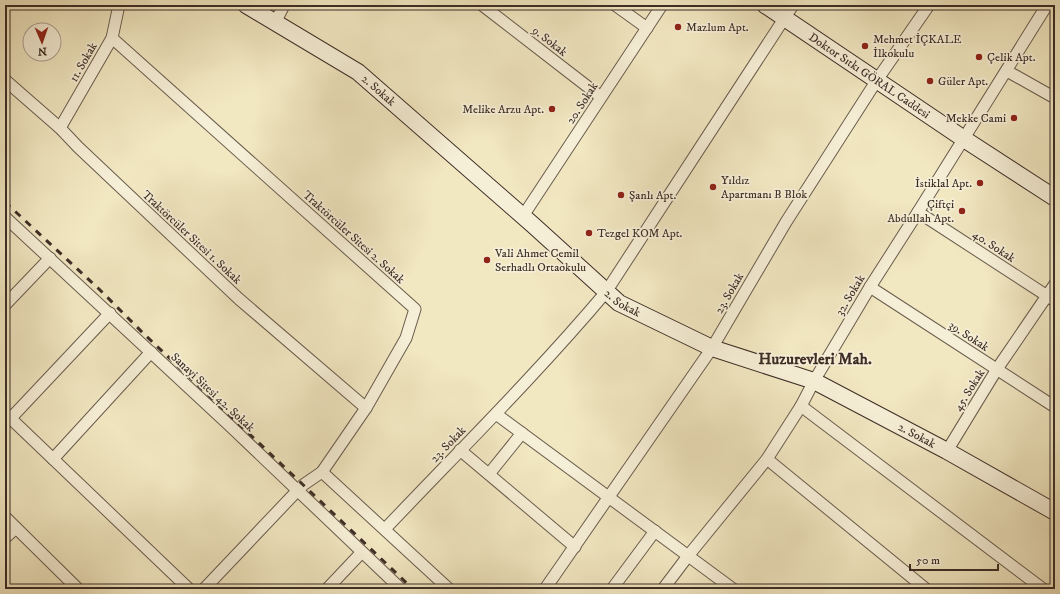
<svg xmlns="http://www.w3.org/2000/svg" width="1060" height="594" font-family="'IM FELL DW Pica',serif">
<rect width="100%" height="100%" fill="#f1e7c1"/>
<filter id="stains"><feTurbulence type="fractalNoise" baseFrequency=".005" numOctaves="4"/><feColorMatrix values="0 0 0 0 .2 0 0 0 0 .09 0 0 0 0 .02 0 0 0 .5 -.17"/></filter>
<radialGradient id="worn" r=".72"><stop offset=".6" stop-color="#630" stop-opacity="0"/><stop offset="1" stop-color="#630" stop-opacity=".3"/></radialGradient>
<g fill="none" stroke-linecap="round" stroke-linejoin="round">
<g stroke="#6a5c4d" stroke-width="13">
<g id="street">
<polyline points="482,5 601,97"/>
<polyline points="615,5 647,28"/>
<polyline points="275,23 284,5"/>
<polyline points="112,38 415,309 406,338 366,408 322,472 303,485 297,491 204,589"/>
<polyline points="1007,71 1055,98"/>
<polyline points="5,80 60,128 78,147 239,299 366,408"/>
<polyline points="60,128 112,38 119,5"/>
<polyline points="918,212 1055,301"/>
<polyline points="523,216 662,5"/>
<polyline points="5,217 229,425 401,589"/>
<polyline points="870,287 1055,407"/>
<polyline points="5,305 50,258"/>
<polyline points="801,406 1043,589"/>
<polyline points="5,413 189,589"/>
<polyline points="496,414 733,589"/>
<polyline points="11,418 110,313"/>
<polyline points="460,450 575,547"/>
<polyline points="947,451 997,369 1055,284"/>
<polyline points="53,459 151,352"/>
<polyline points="767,459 926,589"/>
<polyline points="322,472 449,589"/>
<polyline points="489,474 522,433"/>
<polyline points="5,517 78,589"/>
<path d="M385,529C459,451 536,375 606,292L793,5"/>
<polyline points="5,538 16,528"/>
<polyline points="327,589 362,552"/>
<polyline points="545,589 712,348 786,222 877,80 929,5"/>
<polyline points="612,589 655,531"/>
<polyline points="663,589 688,556 767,459 801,406 814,381 870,287 918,212 1047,5"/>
</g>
</g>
<g stroke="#3d2d26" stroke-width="18">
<g id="secondary">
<path id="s1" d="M246,5L358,72L533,225L619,303L712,348L814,381L947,451L1055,512"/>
<path id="s2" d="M765,5L964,139L1055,198"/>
</g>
</g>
<use href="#street" stroke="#f6efd7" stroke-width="11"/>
<use href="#secondary" stroke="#f6efd7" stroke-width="16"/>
<polyline stroke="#3d2d26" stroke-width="3" stroke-dasharray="7 7" stroke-linecap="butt" points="5,202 99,289 144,334 413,589"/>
</g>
<g fill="#8f2418" stroke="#f6efd7" stroke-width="1.5">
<circle cx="678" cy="27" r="4"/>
<circle cx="865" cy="46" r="4"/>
<circle cx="979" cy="57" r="4"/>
<circle cx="930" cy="81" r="4"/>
<circle cx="552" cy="109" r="4"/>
<circle cx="1014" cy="118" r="4"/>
<circle cx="980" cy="183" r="4"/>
<circle cx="713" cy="187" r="4"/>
<circle cx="621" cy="195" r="4"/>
<circle cx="962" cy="211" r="4"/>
<circle cx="589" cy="233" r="4"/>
<circle cx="487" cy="260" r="4"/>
</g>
<g text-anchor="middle" stroke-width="3.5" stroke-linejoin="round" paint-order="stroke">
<g font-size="12" fill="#3d2d26" stroke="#f6efd7" text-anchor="start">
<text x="686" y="31">Mazlum Apt.</text>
<text x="873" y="43">Mehmet İÇKALE<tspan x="873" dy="14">İlkokulu</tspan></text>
<text x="987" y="61">Çelik Apt.</text>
<text x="938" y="85">Güler Apt.</text>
<text x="544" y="113" text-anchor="end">Melike Arzu Apt.</text>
<text x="1006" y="122" text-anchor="end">Mekke Cami</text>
<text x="721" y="184">Yıldız<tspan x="721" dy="14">Apartmanı B Blok</tspan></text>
<text x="972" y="187" text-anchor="end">İstiklal Apt.</text>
<text x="629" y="199">Şanlı Apt.</text>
<text x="954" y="208" text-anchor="end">Çiftçi<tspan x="954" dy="14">Abdullah Apt.</tspan></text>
<text x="597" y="237">Tezgel KOM Apt.</text>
<text x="495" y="257">Vali Ahmet Cemil<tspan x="495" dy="14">Serhadlı Ortaokulu</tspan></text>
</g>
<g font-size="12" fill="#3d2d26" stroke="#f6efd7">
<text transform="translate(550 41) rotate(38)" y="4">9. Sokak</text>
<text transform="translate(83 62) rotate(-60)" y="4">11. Sokak</text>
<text dy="4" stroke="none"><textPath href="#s2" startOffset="126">Doktor Sıtkı GÖRAL Caddesi</textPath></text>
<text dy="4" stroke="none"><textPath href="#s1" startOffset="158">2. Sokak</textPath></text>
<text transform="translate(582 103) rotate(-57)" y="4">20. Sokak</text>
<text transform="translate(192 237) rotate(43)" y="4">Traktörcüler Sitesi 1. Sokak</text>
<text transform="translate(354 237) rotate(42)" y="4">Traktörcüler Sitesi 2. Sokak</text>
<text transform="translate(994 246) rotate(33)" y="4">40. Sokak</text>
<text transform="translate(729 293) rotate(-60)" y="4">23. Sokak</text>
<text transform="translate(850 295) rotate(-59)" y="4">32. Sokak</text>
<text dy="4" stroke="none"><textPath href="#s1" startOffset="482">2. Sokak</textPath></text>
<text transform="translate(969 336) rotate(33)" y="4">39. Sokak</text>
<text transform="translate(969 390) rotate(-58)" y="4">45. Sokak</text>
<text transform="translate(213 392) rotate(43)" y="4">Sanayi Sitesi 42. Sokak</text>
<text dy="4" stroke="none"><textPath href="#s1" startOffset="806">2. Sokak</textPath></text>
<text transform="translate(448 444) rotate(-46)" y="4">23. Sokak</text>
</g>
<g font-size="16" font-weight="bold" fill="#3d2d26" stroke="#f6efd7">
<text x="815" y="364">Huzurevleri Mah.</text>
</g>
</g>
<rect width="1060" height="594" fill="none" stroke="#f1e7c1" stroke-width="20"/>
<rect x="6" y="6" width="1048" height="582" fill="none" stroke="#3d2d26" stroke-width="2"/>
<rect x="10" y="10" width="1040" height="574" fill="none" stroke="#3d2d26"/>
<g transform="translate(42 42) rotate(178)"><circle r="19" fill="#f6efd7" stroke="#aca190"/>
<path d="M0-3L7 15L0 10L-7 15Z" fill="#8f2418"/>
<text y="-6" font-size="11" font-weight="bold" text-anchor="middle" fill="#3d2d26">N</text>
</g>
<path d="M910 564v6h88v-6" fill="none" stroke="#3d2d26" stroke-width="2"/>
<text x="916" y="564" font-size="12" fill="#3d2d26" stroke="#f6efd7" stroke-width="3" paint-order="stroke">50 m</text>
<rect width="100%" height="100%" filter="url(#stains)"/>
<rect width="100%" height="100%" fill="url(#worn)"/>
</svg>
